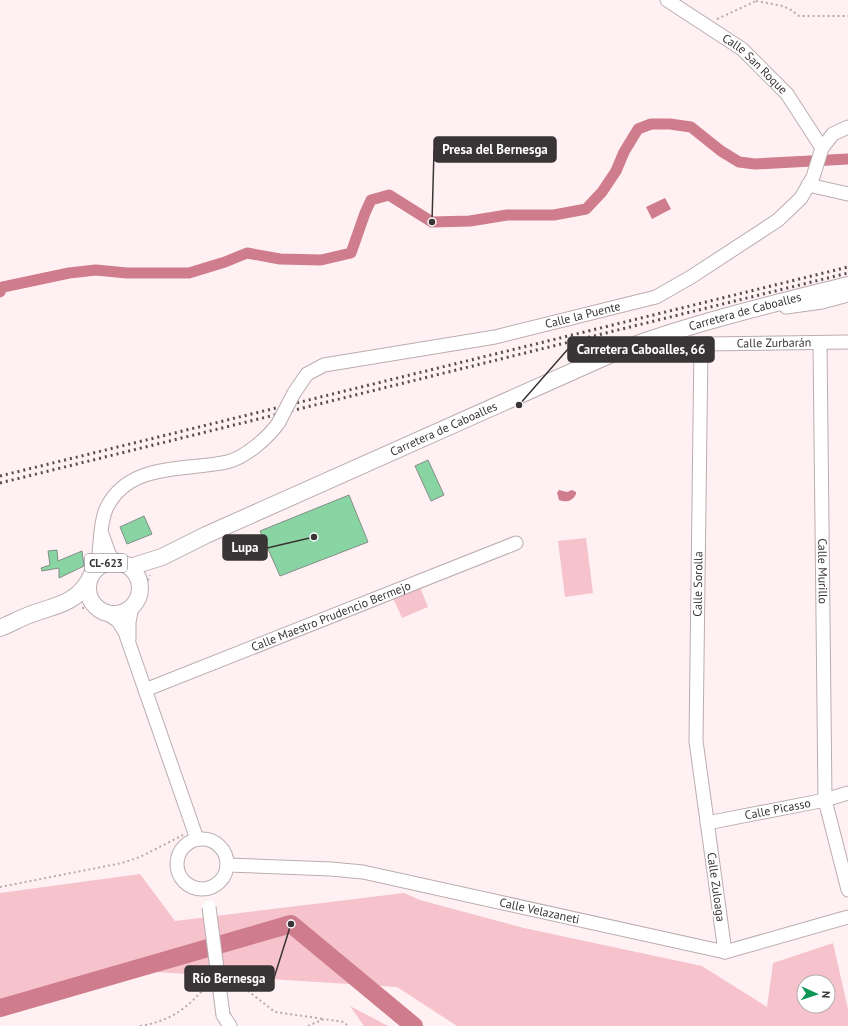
<svg xmlns="http://www.w3.org/2000/svg" width="848" height="1026" font-family="'PT Sans',sans-serif">
<rect width="100%" height="100%" fill="#fff1f3"/>
<g fill="#f6c3cc" fill-rule="evenodd">
<polygon points="586,538 593,593 565,597 558,541"/>
<polygon points="420,587 428,607 402,618 393,598"/>
<path d="M140,874L175,921L404,893L420,900L524,928L702,966L767,1007L773,963L833,943L848,1009V1026H457L397,987L140,971L0,1012V893ZM804,982H828V1006H804Z"/>
<polygon points="350,1006 388,1026 364,1026"/>
</g>
<g fill="#cf7c8d">
<polygon points="665,198 671,209 652,219 646,207"/>
<path d="M559,490L567,492L572,490L576,492V494C573,501 566,503 559,500L557,493Z"/>
</g>
<g fill="none" stroke-linecap="round" stroke-linejoin="round">
<polyline stroke="#cf7c8d" stroke-width="11" points="0,292 3,287 69,273 96,270 127,273 189,273 225,262 247,253 280,259 321,260 351,253 365,213 371,200 389,195 432,222 470,221 507,215 554,215 586,209 602,192 616,171 624,152 638,129 651,124 670,124 691,127 721,151 739,162 755,164 848,159"/>
<polyline stroke="#cf7c8d" stroke-width="18" points="0,1008 291,924 414,1026"/>
</g>
<g fill="#88d5a3" stroke="#838d86">
<polygon points="428,460 444,495 431,501 415,466"/>
<polygon points="349,495 368,542 280,576 260,531"/>
<polygon points="144,516 152,534 127,544 120,527"/>
<polygon points="57,550 58,561 82,551 84,566 59,578 59,568 42,571 41,568 50,565 48,551"/>
</g>
<g fill="none" stroke-linecap="round" stroke-linejoin="round">
<g stroke="#bbadaf" stroke-width="15">
<g id="minor">
<path id="s1" d="M667,0L742,49L787,94L822,148"/>
<polyline points="808,185 848,194"/>
<polyline points="786,307 822,302 848,295"/>
<path id="s2" d="M820,343L825,800L848,890"/>
<path id="s3" d="M294,393L307,374L324,365L495,337L656,297L691,277L778,220L801,198L813,177L822,148L833,134L848,127"/>
<polyline points="102,534 109,554 116,562"/>
<path d="M96,569C102,550 98,528 106,509C128,462 185,471 227,462C245,458 269,437 279,422"/>
<polyline points="108,614 118,621 125,632 197,839"/>
<polyline points="129,639 129,622 132,606"/>
<path id="s4" d="M145,690L516,543"/>
<path id="s5" d="M707,823L825,800L848,793"/>
<circle cx="202" cy="864" r="25"/>
<path id="s6" d="M227,865L331,869L363,872L725,952L848,917"/>
<path id="s7" d="M725,952L696,741L701,344L848,342"/>
<polyline points="223,1015 230,1026"/>
</g>
</g>
<g stroke="#bbadaf" stroke-width="18">
<g id="major">
<circle cx="114" cy="588" r="26"/>
<path id="s8" d="M130,567L162,557L206,535L623,349C696,322 772,304 848,285"/>
<path d="M0,628C10,624 19,619 29,615C52,606 74,605 88,582"/>
</g>
</g>
<g stroke="#b5abac" stroke-width="2" stroke-dasharray="2 3" stroke-linecap="butt">
<polyline points="756,1 783,6 791,10 799,16 848,16"/>
<polyline points="717,19 756,1"/>
<circle cx="115" cy="588" r="31"/>
<polyline points="146,585 150,575"/>
<polyline points="82,608 91,608"/>
<polyline points="0,887 122,863 140,857 183,835"/>
<polyline points="230,985 239,984 275,1012 324,1019"/>
<path d="M140,1026C170,1021 187,1009 206,986H209"/>
<polyline points="308,1026 324,1019 344,1022 348,1026"/>
</g>
<use href="#minor" stroke="#fff" stroke-width="13"/>
<use href="#major" stroke="#fff" stroke-width="16"/>
<g stroke="#544e4f" stroke-width="3" stroke-dasharray="2 4" stroke-linecap="butt">
<polyline points="0,476 848,267"/>
<polyline points="0,483 848,273"/>
</g>
<g stroke="#bbadaf" stroke-width="15" stroke-linecap="butt">
<g id="minor-bridge">
<polyline points="279,422 294,393"/>
<polyline points="209,907 223,1015"/>
</g>
</g>
<use href="#minor-bridge" stroke="#fff" stroke-width="13"/>
</g>
<g text-anchor="middle" stroke-width="3.5" stroke-linejoin="round" paint-order="stroke">
<rect fill="#fff" stroke="#747172" stroke-width="1" x="85" y="554" width="42" height="18" rx="3"/>
<g font-size="11" font-weight="bold" fill="#393435">
<text x="106" y="567">CL-623</text>
</g>
<g font-size="12" fill="#393435" stroke="#fff">
<text dy="4" stroke="none"><textPath href="#s1" startOffset="109">Calle San Roque</textPath></text>
<text dy="4" stroke="none"><textPath href="#s8" startOffset="667">Carretera de Caboalles</textPath></text>
<text dy="4" stroke="none"><textPath href="#s3" startOffset="306">Calle la Puente</textPath></text>
<text dy="4" stroke="none"><textPath href="#s7" startOffset="683">Calle Zurbarán</textPath></text>
<text dy="4" stroke="none"><textPath href="#s8" startOffset="343">Carretera de Caboalles</textPath></text>
<text dy="4" stroke="none"><textPath href="#s2" startOffset="228">Calle Murillo</textPath></text>
<text dy="4" stroke="none"><textPath href="#s7" startOffset="370">Calle Sorolla</textPath></text>
<text dy="4" stroke="none"><textPath href="#s4" startOffset="200">Calle Maestro Prudencio Bermejo</textPath></text>
<text dy="4" stroke="none"><textPath href="#s5" startOffset="72">Calle Picasso</textPath></text>
<text transform="translate(716 887) rotate(82)" y="4">Calle Zuloaga</text>
<text dy="4" stroke="none"><textPath href="#s6" startOffset="317">Calle Velazaneti</textPath></text>
</g>
</g>
<path fill="none" stroke="#393435" stroke-width="1.5" d="M432 222L434 150M519 405L568 349M314 537L267 548M291 924L274 978"/>
<g fill="#393435" stroke="#fff" stroke-width="1.5">
<circle cx="432" cy="222" r="4"/>
<circle cx="519" cy="405" r="4"/>
<circle cx="314" cy="537" r="4"/>
<circle cx="291" cy="924" r="4"/>
</g>
<g fill="#393435" stroke="#393435" stroke-width="1.5">
<rect x="434" y="137" width="122" height="25" rx="4"/>
<rect x="568" y="337" width="146" height="25" rx="4"/>
<rect x="223" y="535" width="44" height="25" rx="4"/>
<rect x="185" y="966" width="89" height="25" rx="4"/>
</g>
<g font-size="13" text-anchor="middle" font-weight="bold" fill="#fff">
<text x="495" y="154">Presa del Bernesga</text>
<text x="641" y="354">Carretera Caboalles, 66</text>
<text x="245" y="552">Lupa</text>
<text x="229" y="983">Río Bernesga</text>
</g>
<g transform="translate(816 994) rotate(93)"><circle r="19" fill="#ffffff" stroke="#b0aeae"/>
<path d="M0-3L7 15L0 10L-7 15Z" fill="#0b9656"/>
<text y="-6" font-size="11" font-weight="bold" text-anchor="middle" fill="#393435">N</text>
</g>
</svg>
